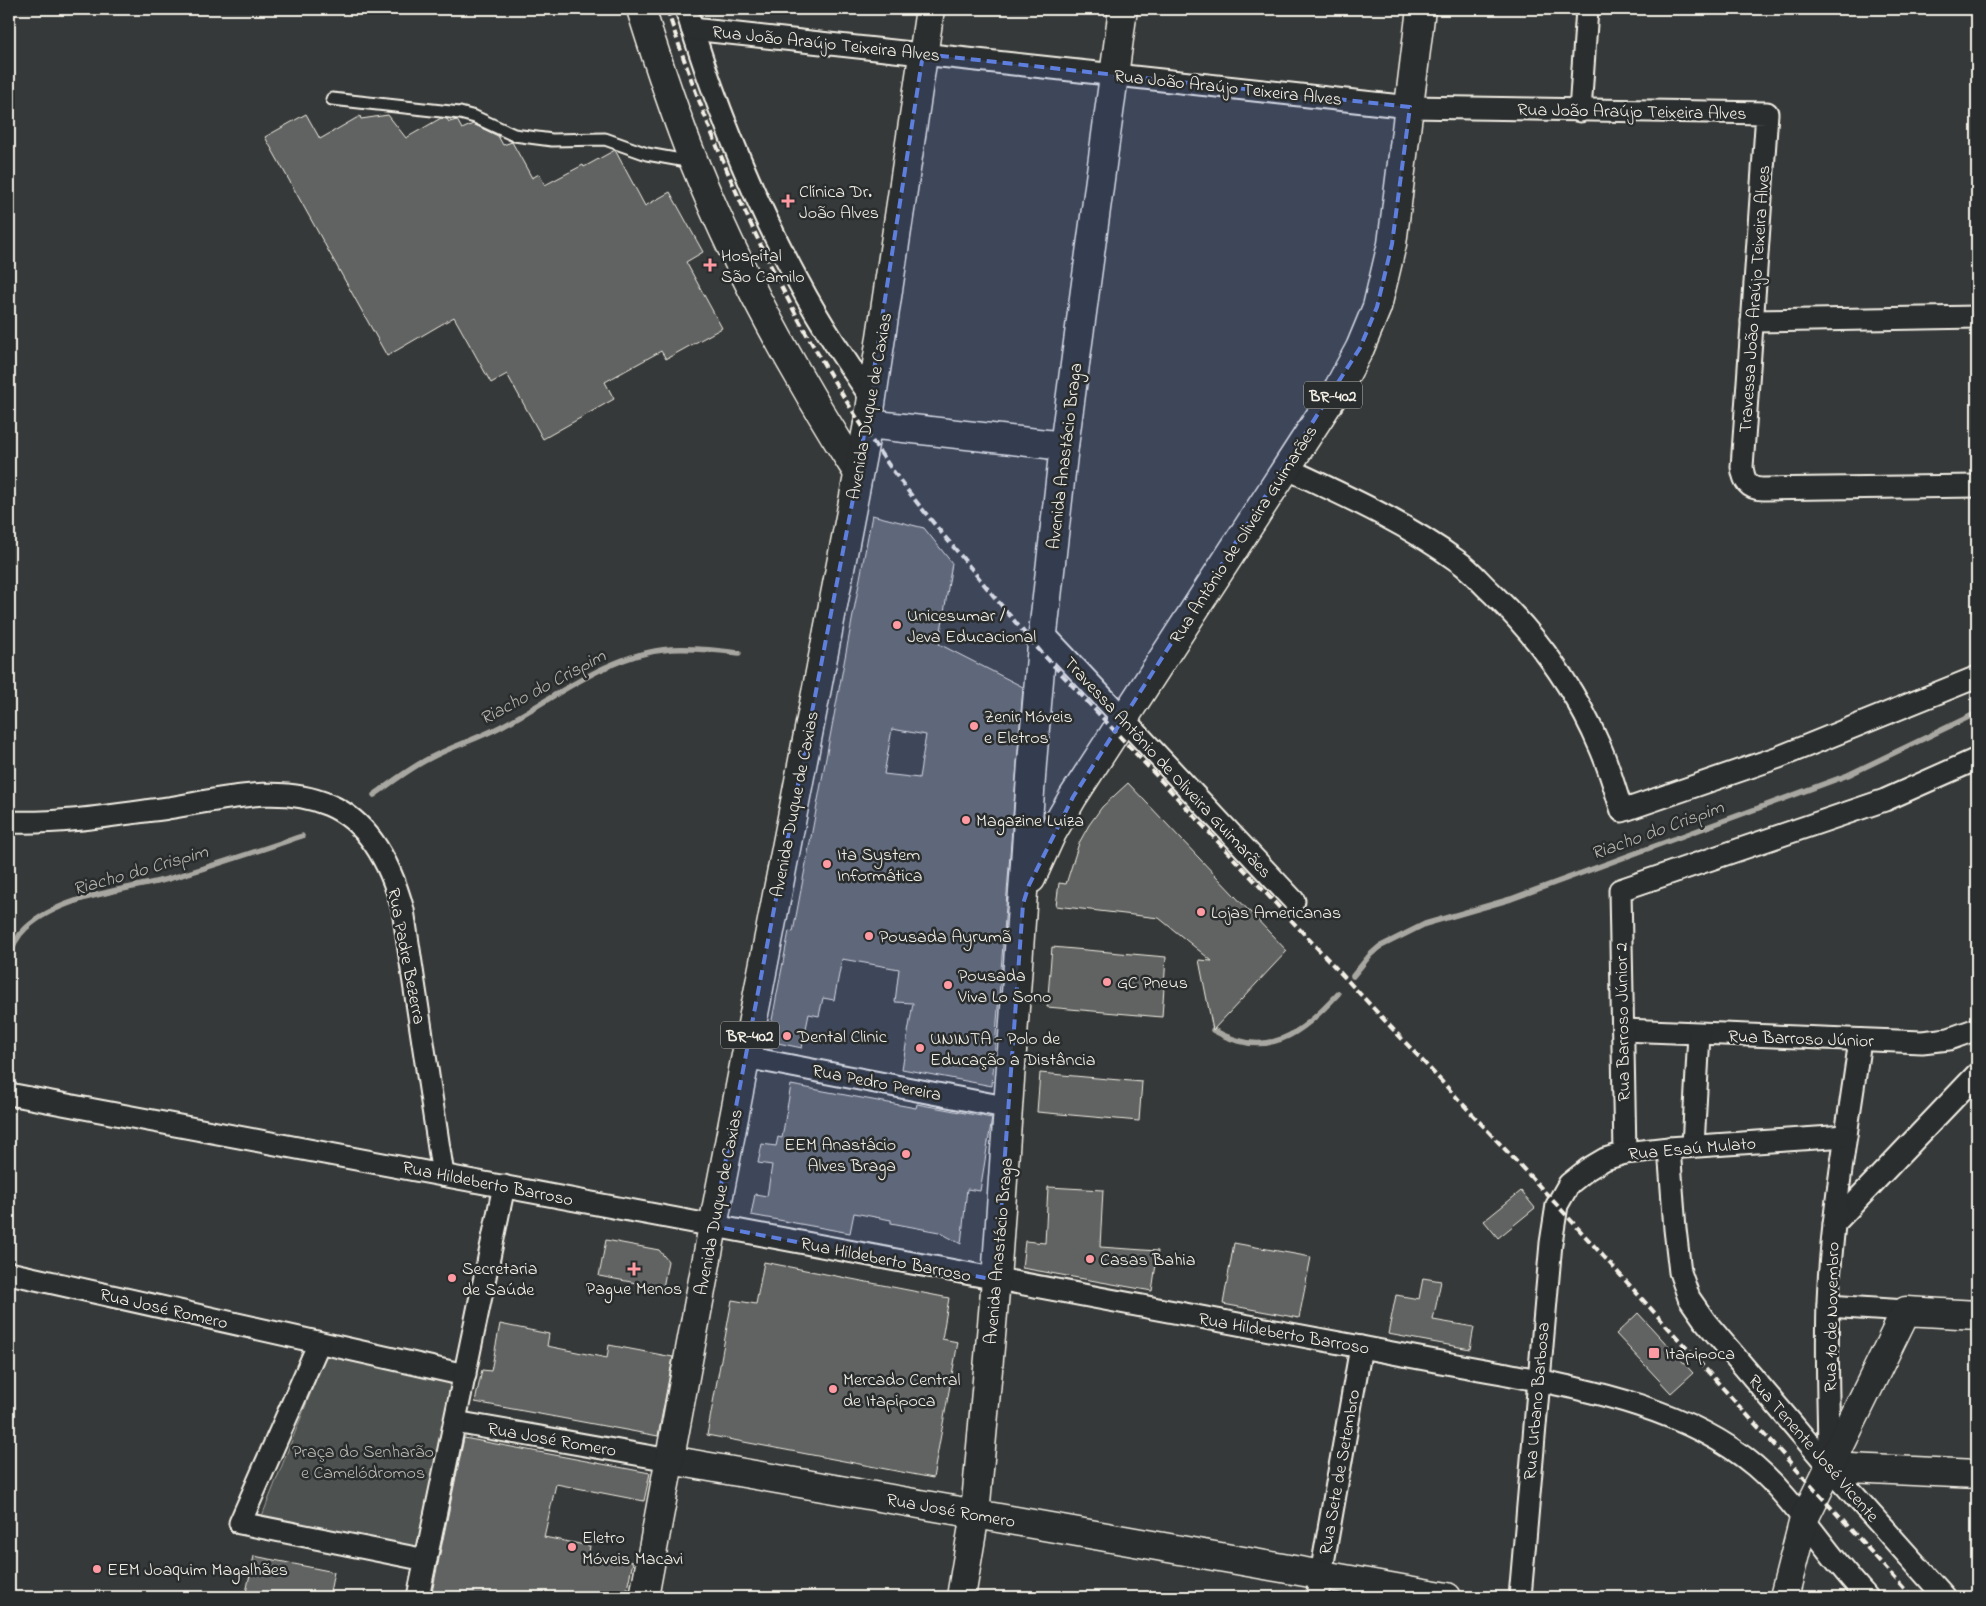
<svg xmlns="http://www.w3.org/2000/svg" width="1986" height="1606" font-family="'Indie Flower',sans-serif">
<rect width="100%" height="100%" fill="#363939"/>
<filter id="ink" filterUnits="userSpaceOnUse"><feTurbulence type="fractalNoise" baseFrequency=".02" numOctaves="2"/><feDisplacementMap in="SourceGraphic" scale="10" xChannelSelector="R" yChannelSelector="G"/><feConvolveMatrix kernelMatrix="1 2 1 2 8 2 1 2 1" color-interpolation-filters="sRGB"/></filter>
<g filter="url(#ink)">
<polygon fill="#4e514f" stroke="#a1a19c" points="326,1354 454,1382 419,1548 262,1516"/>
<g fill="none" stroke-linecap="round" stroke-linejoin="round">
<g stroke="#a8a7a1" stroke-width="5.5">
<path d="M374,795C392,782 410,768 430,758C453,746 477,739 500,727C554,699 607,654 671,649C694,648 716,650 739,653"/>
<path d="M9,961C11,949 17,936 26,928C62,895 123,891 168,879C213,866 257,851 302,836"/>
<polyline points="1353,976 1370,955 1379,947 1425,924 1511,899 1848,775 1977,713"/>
<path d="M1213,1030C1267,1061 1300,1035 1338,994"/>
</g>
</g>
<g fill="#616362" stroke="#f4f1e8" fill-rule="evenodd">
<polygon points="306,114 320,139 360,116 361,119 388,115 406,138 441,118 447,119 449,122 457,120 462,129 473,124 498,136 503,145 512,142 532,178 539,174 545,185 583,165 584,167 615,150 645,206 670,192 703,252 686,262 722,328 666,359 661,351 605,382 614,399 543,439 507,374 491,383 454,317 387,356 265,137"/>
<path d="M872,515L924,528L952,563L939,644L1023,687L992,1086L902,1069L913,1003L895,1002L899,969L842,959L834,1000L823,998L819,1016L809,1014L802,1048L768,1041L789,931L793,932ZM892,729L926,735L919,778L884,774Z"/>
<polygon points="1128,783 1287,951 1213,1030 1199,960 1212,961 1159,918 1056,906 1059,883 1066,884 1079,843 1089,825 1102,807"/>
<polygon points="1052,947 1166,957 1162,1017 1047,1007"/>
<polygon points="1040,1073 1142,1082 1139,1121 1037,1112"/>
<polygon points="791,1085 916,1108 917,1104 992,1118 980,1191 967,1189 961,1244 939,1232 891,1223 891,1220 854,1213 850,1233 751,1215 755,1194 767,1196 772,1165 758,1163 762,1144 776,1146 778,1137 782,1138"/>
<polygon points="1048,1187 1103,1190 1100,1247 1158,1251 1152,1291 1022,1268 1025,1241 1045,1243"/>
<polygon points="1521,1191 1535,1208 1498,1238 1484,1221"/>
<polygon points="606,1240 659,1250 668,1261 663,1288 599,1276"/>
<polygon points="1234,1243 1311,1257 1299,1318 1223,1304"/>
<polygon points="764,1262 949,1298 942,1339 958,1342 933,1478 707,1435 732,1300 756,1304"/>
<polygon points="1423,1278 1441,1281 1433,1320 1474,1327 1470,1349 1388,1334 1396,1295 1419,1299"/>
<polygon points="1638,1313 1693,1373 1671,1393 1616,1334"/>
<polygon points="500,1324 549,1334 547,1346 607,1358 609,1345 673,1357 658,1436 475,1402 482,1370 491,1371"/>
<polygon points="464,1438 650,1473 644,1501 556,1484 544,1537 590,1546 589,1553 633,1562 625,1597 431,1597"/>
<polygon points="254,1556 334,1572 329,1597 245,1597"/>
</g>
<g fill="none" stroke-linecap="round" stroke-linejoin="round">
<g stroke="#f4f1e8" stroke-width="15">
<polyline id="service" points="332,99 460,113 475,117 514,135 552,140 605,139 647,154 692,162"/>
</g>
<g stroke="#f4f1e8" stroke-width="25">
<g id="minor">
<path d="M686,9C715,104 751,195 799,283C820,323 846,361 872,399"/>
<path d="M692,29L1410,107L1767,113L1742,467C1744,481 1748,489 1763,489L1977,486"/>
<polyline points="1580,111 1587,9"/>
<polyline points="1752,321 1977,317"/>
<path d="M1286,468C1346,496 1406,523 1459,562C1471,570 1481,583 1492,593C1537,636 1575,689 1600,747C1609,767 1615,790 1622,811L1779,757L1977,677"/>
<polyline points="1043,633 1294,901"/>
<path d="M9,822C63,824 115,815 168,808C219,800 279,783 329,805C371,823 392,869 403,910L443,1175"/>
<polyline points="1623,1030 1922,1042 1949,1039 1977,1029"/>
<polyline points="745,1057 1010,1108"/>
<path d="M9,1094L1361,1347C1408,1356 1455,1365 1502,1373C1588,1390 1686,1408 1755,1466C1783,1490 1803,1519 1826,1548C1839,1565 1853,1581 1867,1597"/>
<polyline points="1693,1146 1699,1034"/>
<polyline points="1669,1148 1675,1229 1680,1272 1689,1298 1705,1321 1829,1467 1945,1597"/>
<polyline points="1625,1153 1620,890 1885,800 1977,759"/>
<polyline points="1834,1224 1977,1074"/>
<polyline points="9,1273 465,1375"/>
<polyline points="1828,1306 1906,1311"/>
<polyline points="319,1343 240,1523 426,1560"/>
<polyline points="455,1422 670,1460"/>
<path d="M1829,1465C1829,1404 1825,1342 1829,1282C1834,1201 1849,1120 1860,1040"/>
<polyline points="418,1597 504,1186"/>
<polyline points="1317,1597 1361,1347"/>
<polyline points="1520,1597 1551,1243 1557,1205 1569,1184 1588,1169 1605,1159 1625,1153 1669,1148 1846,1136"/>
</g>
</g>
<g stroke="#f4f1e8" stroke-width="31">
<g id="tertiary">
<path d="M641,9C657,60 674,112 694,162C738,271 795,375 858,473"/>
<polyline points="868,424 930,9"/>
<polyline points="670,1460 1447,1597"/>
<polyline points="1829,1467 1977,1474"/>
<polyline points="1784,1597 1804,1519 1906,1311 1977,1315"/>
</g>
</g>
<g stroke="#f4f1e8" stroke-width="31">
<g id="primary">
<polyline points="1031,879 1052,833 1073,797 1339,387 1360,348 1377,307 1392,244 1421,9"/>
<polyline points="644,1597 713,1226 868,424 1064,446"/>
<polyline points="961,1597 975,1514 996,1280 1032,763 1043,633 1064,446 1123,9"/>
</g>
</g>
<use href="#service" stroke="#2a2d2e" stroke-width="11"/>
<use href="#minor" stroke="#2a2d2e" stroke-width="21"/>
<use href="#tertiary" stroke="#2a2d2e" stroke-width="28"/>
<use href="#primary" stroke="#2a2d2e" stroke-width="28"/>
<path stroke="#f4f1e8" stroke-width="4" stroke-dasharray="8 4" stroke-linecap="butt" d="M667,9C719,169 789,322 886,461C909,494 935,525 961,556C987,588 1013,620 1041,652L1557,1205L1912,1597"/>
</g>
</g>
<path fill="#5e7fdd" fill-opacity="0.2" stroke="#5e7fdd" stroke-width="4" stroke-dasharray="10 6" stroke-linejoin="round" d="M923,54L1410,107L1392,244L1377,307L1360,348L1073,797L1029,885L1023,904L996,1280L713,1226L858,473Z"/>
<g fill="#ff9aa2" stroke="#2a2d2e" stroke-width="2">
<path d="M785.5 193.5h5v5h5v5h-5v5h-5v-5h-5v-5h5z"/>
<path d="M707.5 257.5h5v5h5v5h-5v5h-5v-5h-5v-5h5z"/>
<circle cx="897" cy="625" r="5"/>
<circle cx="974" cy="726" r="5"/>
<circle cx="966" cy="820" r="5"/>
<circle cx="827" cy="864" r="5"/>
<circle cx="1201" cy="912" r="5"/>
<circle cx="869" cy="936" r="5"/>
<circle cx="1107" cy="982" r="5"/>
<circle cx="948" cy="985" r="5"/>
<circle cx="787" cy="1036" r="5"/>
<circle cx="920" cy="1048" r="5"/>
<circle cx="906" cy="1154" r="5"/>
<circle cx="1090" cy="1259" r="5"/>
<path d="M631.5 1261.5h5v5h5v5h-5v5h-5v-5h-5v-5h5z"/>
<circle cx="452" cy="1278" r="5"/>
<rect x="1648" y="1347" width="12" height="12" rx="2.5"/>
<circle cx="833" cy="1389" r="5"/>
<circle cx="572" cy="1547" r="5"/>
<circle cx="97" cy="1569" r="5"/>
</g>
<g text-anchor="middle" stroke-width="5" stroke-linejoin="round" paint-order="stroke">
<g fill="#2a2d2e" stroke="#b7b6b0" stroke-width="1">
<rect x="1304" y="381.5" width="58" height="27" rx="4"/>
<rect x="721" y="1021.5" width="58" height="27" rx="4"/>
</g>
<g font-size="16" font-weight="bold" fill="#f4f1e8">
<text x="1333" y="401">BR-402</text>
<text x="750" y="1041">BR-402</text>
</g>
<g font-size="18" fill="#f4f1e8" stroke="#2a2d2e">
<text transform="translate(826 43) rotate(6)" y="6">Rua João Araújo Teixeira Alves</text>
<text transform="translate(1228 87) rotate(6)" y="6">Rua João Araújo Teixeira Alves</text>
<text transform="translate(1632 111) rotate(1)" y="6">Rua João Araújo Teixeira Alves</text>
<text transform="translate(1754 299) rotate(-86)" y="6">Travessa João Araújo Teixeira Alves</text>
<text transform="translate(869 406) rotate(-80)" y="6">Avenida Duque de Caxias</text>
<text transform="translate(1064 456) rotate(-83)" y="6">Avenida Anastácio Braga</text>
<text transform="translate(1243 534) rotate(-57)" y="6">Rua Antônio de Oliveira Guimarães</text>
<text transform="translate(1168 767) rotate(47)" y="6">Travessa Antônio de Oliveira Guimarães</text>
<text transform="translate(794 804) rotate(-79)" y="6">Avenida Duque de Caxias</text>
<text transform="translate(407 956) rotate(79)" y="6">Rua Padre Bezerra</text>
<text transform="translate(1622 1022) rotate(-91)" y="6">Rua Barroso Júnior 2</text>
<text transform="translate(1801 1038) rotate(2)" y="6">Rua Barroso Júnior</text>
<text transform="translate(877 1082) rotate(11)" y="6">Rua Pedro Pereira</text>
<text transform="translate(1692 1148) rotate(-5)" y="6">Rua Esaú Mulato</text>
<text transform="translate(488 1183) rotate(11)" y="6">Rua Hildeberto Barroso</text>
<text transform="translate(718 1202) rotate(-79)" y="6">Avenida Duque de Caxias</text>
<text transform="translate(998 1251) rotate(-85)" y="6">Avenida Anastácio Braga</text>
<text transform="translate(886 1259) rotate(11)" y="6">Rua Hildeberto Barroso</text>
<text transform="translate(164 1308) rotate(13)" y="6">Rua José Romero</text>
<text transform="translate(1831 1317) rotate(-89)" y="6">Rua 10 de Novembro</text>
<text transform="translate(1284 1333) rotate(10)" y="6">Rua Hildeberto Barroso</text>
<text transform="translate(1536 1401) rotate(-85)" y="6">Rua Urbano Barbosa</text>
<text transform="translate(552 1439) rotate(10)" y="6">Rua José Romero</text>
<text transform="translate(1814 1448) rotate(49)" y="6">Rua Tenente José Vicente</text>
<text transform="translate(1339 1472) rotate(-80)" y="6">Rua Sete de Setembro</text>
<text transform="translate(951 1510) rotate(10)" y="6">Rua José Romero</text>
</g>
<g font-size="18" fill="#f4f1e8" stroke="#2a2d2e" text-anchor="start">
<text x="799" y="197">Clínica Dr.<tspan x="799" dy="21">João Alves</tspan></text>
<text x="721" y="261">Hospital<tspan x="721" dy="21">São Camilo</tspan></text>
<text x="907" y="621">Unicesumar /<tspan x="907" dy="21">Jeva Educacional</tspan></text>
<text x="984" y="722">Zenir Móveis<tspan x="984" dy="21">e Eletros</tspan></text>
<text x="976" y="826">Magazine Luiza</text>
<text x="837" y="860">Ita System<tspan x="837" dy="21">Informática</tspan></text>
<text x="1211" y="918">Lojas Americanas</text>
<text x="879" y="942">Pousada Ayrumã</text>
<text x="958" y="981">Pousada<tspan x="958" dy="21">Viva Lo Sono</tspan></text>
<text x="1117" y="988">GC Pneus</text>
<text x="797" y="1042">Dental Clinic</text>
<text x="930" y="1044">UNINTA - Polo de<tspan x="930" dy="21">Educação a Distância</tspan></text>
<text x="896" y="1150" text-anchor="end">EEM Anastácio<tspan x="896" dy="21">Alves Braga</tspan></text>
<text x="1100" y="1265">Casas Bahia</text>
<text x="462" y="1274">Secretaria<tspan x="462" dy="21">de Saúde</tspan></text>
<text x="634" y="1294" text-anchor="middle">Pague Menos</text>
<text x="1665" y="1359">Itapipoca</text>
<text x="843" y="1385">Mercado Central<tspan x="843" dy="21">de Itapipoca</tspan></text>
<text x="582" y="1543">Eletro<tspan x="582" dy="21">Móveis Macavi</tspan></text>
<text x="107" y="1575">EEM Joaquim Magalhães</text>
</g>
<g font-size="18" fill="#bab9b2" stroke="#2a2d2e">
<text x="363" y="1457">Praça do Senharão<tspan x="363" dy="21">e Camelódromos</tspan></text>
</g>
<g font-size="19" font-style="italic" fill="#b4b3ad" stroke="#2a2d2e">
<text transform="translate(542 686) rotate(-28)" y="7">Riacho do Crispim</text>
<text transform="translate(1657 829) rotate(-20)" y="7">Riacho do Crispim</text>
<text transform="translate(140 869) rotate(-16)" y="7">Riacho do Crispim</text>
</g>
</g>
<rect width="1986" height="1606" fill="none" stroke="#2a2d2e" stroke-width="30"/>
<rect x="15" y="15" width="1956" height="1576" fill="none" stroke="#f4f1e8" stroke-width="2" filter="url(#ink)"/>
</svg>
